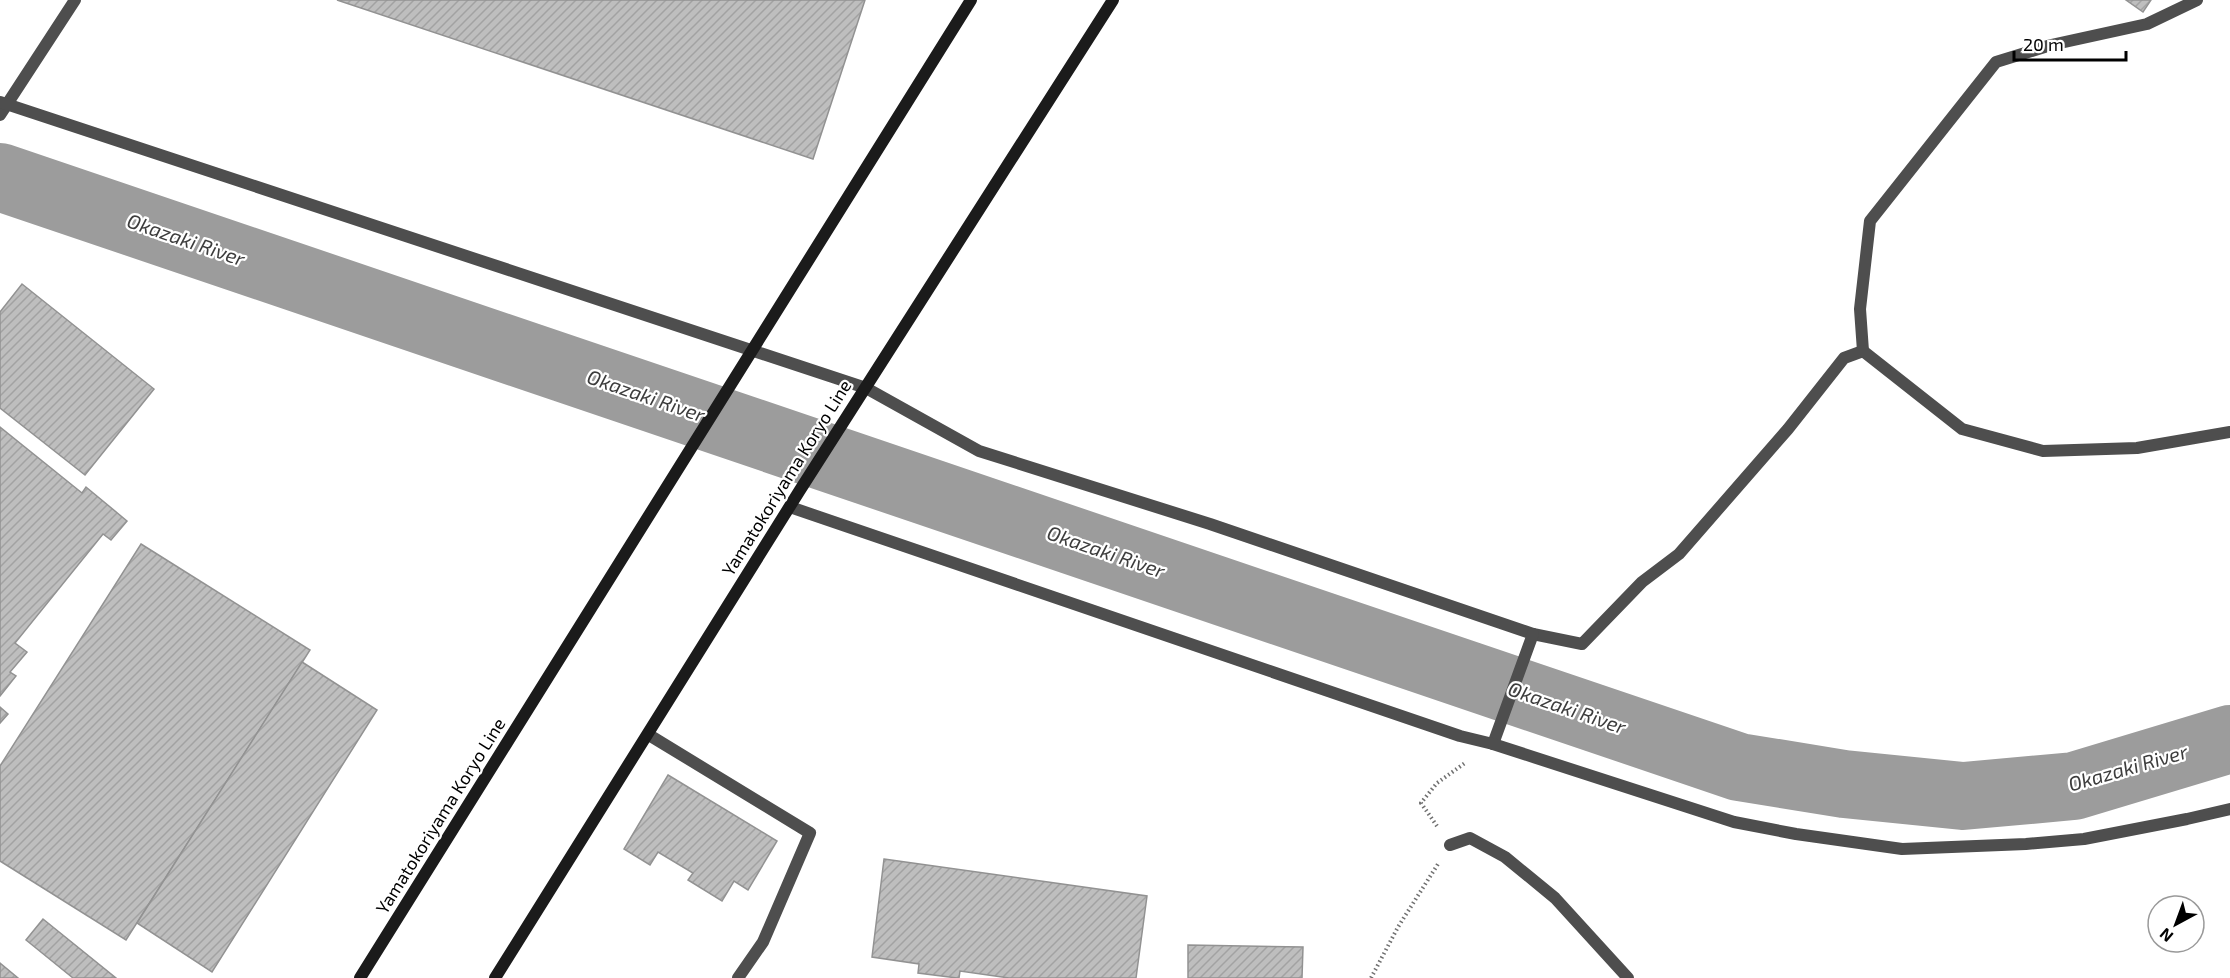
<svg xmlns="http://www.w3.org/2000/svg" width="2230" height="978" font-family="'Exo 2',sans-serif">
<defs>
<pattern id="building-hatch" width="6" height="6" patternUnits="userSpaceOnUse" patternTransform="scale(1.5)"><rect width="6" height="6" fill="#bebebe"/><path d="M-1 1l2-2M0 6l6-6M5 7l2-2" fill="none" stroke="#a2a2a2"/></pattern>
</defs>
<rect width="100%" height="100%" fill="#fff"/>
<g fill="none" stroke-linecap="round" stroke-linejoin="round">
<polyline stroke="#9c9c9c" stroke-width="68" points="0,177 1739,767 1844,784 1963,796 2074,786 2230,739"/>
</g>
<g fill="url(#building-hatch)" stroke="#929292" stroke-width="1.5">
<polygon points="337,0 865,0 813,159"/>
<polygon points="2126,0 2151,0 2143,12"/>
<polygon points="22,284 154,389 85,475 0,408 0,312"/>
<polygon points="0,427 82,493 86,487 127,521 111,540 103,534 15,643 27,652 10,672 16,676 0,696"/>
<polygon points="141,544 310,650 126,940 0,861 0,766"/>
<polygon points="302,662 377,710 212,972 137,923"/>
<polygon points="0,707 8,714 0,723"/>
<polygon points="668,775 777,841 748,890 734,881 722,901 688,880 693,873 658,852 650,865 624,849"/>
<polygon points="884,859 1147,896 1136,978 1009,978 960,971 959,978 957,978 918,973 919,964 872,957"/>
<polygon points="43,919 116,978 73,978 26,940"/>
<polygon points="1188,945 1303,947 1302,978 1188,978"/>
<polygon points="0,963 18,978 0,978"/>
</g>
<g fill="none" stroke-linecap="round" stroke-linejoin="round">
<g stroke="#707070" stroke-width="4" stroke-dasharray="1.5 3" stroke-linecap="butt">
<polyline points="1437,826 1421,803 1437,783 1465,763"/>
<polyline points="1371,978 1398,927 1438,864"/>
</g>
<g stroke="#4e4e4e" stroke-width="12">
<polyline points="0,115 75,0"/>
<polyline points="1863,351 1860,309 1870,221 1996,62 2051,45 2147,24 2197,0"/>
<polyline points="866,388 979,451 1210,524 1533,634 1582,644 1642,582 1679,554 1788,429 1844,358 1863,351 1962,429 2043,451 2137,448 2230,432"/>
<polyline points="649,735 810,833 763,942 738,978"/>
<polyline points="1493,744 1533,634"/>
<polyline points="1450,845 1470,838 1505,857 1555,898 1628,978"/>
</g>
<g stroke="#4e4e4e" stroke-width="12">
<polyline points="0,102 866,388"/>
<polyline points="790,507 1460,736 1493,744 1734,822 1796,834 1902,849 2026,844 2084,839 2187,819 2230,809"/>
</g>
<g stroke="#1b1b1b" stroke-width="12">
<polyline points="360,978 971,0"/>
<polyline points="495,978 800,490 1113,0"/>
</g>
</g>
<g text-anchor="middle" stroke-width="4.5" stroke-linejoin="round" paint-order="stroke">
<g font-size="18" fill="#000" stroke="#fff">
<text transform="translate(787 478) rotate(-58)" y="6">Yamatokoriyama Koryo Line</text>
<text transform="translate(441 816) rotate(-58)" y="6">Yamatokoriyama Koryo Line</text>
</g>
<g font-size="20" font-style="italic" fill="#3d3d3d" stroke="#fff">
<text transform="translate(186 240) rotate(19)" y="7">Okazaki River</text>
<text transform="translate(646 396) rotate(19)" y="7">Okazaki River</text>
<text transform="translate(1106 552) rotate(19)" y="7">Okazaki River</text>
<text transform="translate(1567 708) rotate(19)" y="7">Okazaki River</text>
<text transform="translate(2128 768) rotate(-16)" y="7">Okazaki River</text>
</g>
</g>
<g transform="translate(2176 924) rotate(221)"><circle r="28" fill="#ffffff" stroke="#999999" stroke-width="1.5"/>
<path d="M0-4.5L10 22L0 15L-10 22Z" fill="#000000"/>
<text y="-9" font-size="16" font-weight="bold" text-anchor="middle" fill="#000000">N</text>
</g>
<path d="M2014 51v9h112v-9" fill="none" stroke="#000000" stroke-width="3"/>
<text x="2023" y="51" font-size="18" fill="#000000" stroke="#ffffff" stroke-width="4.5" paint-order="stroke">20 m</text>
</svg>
